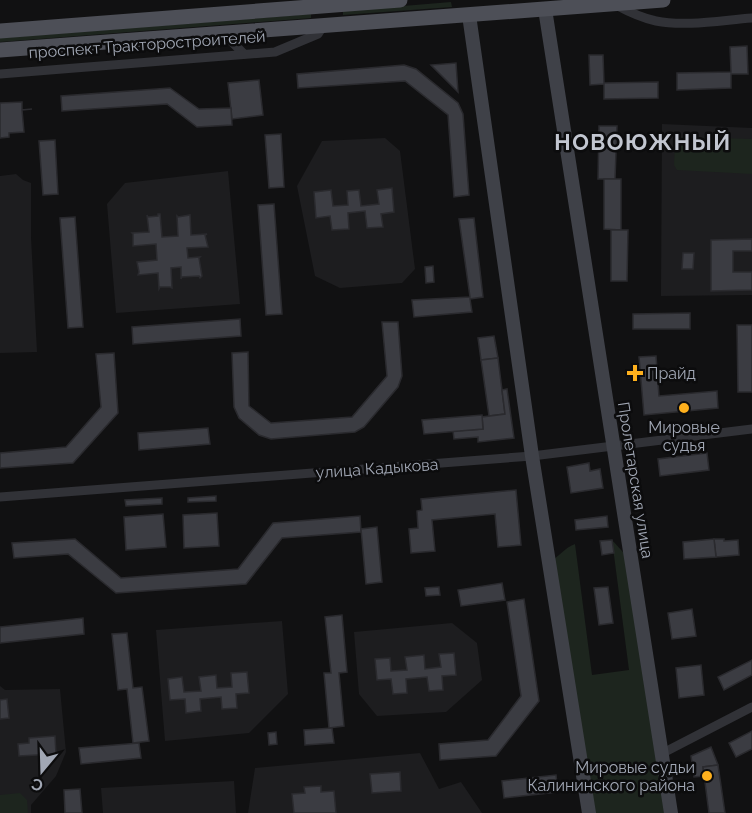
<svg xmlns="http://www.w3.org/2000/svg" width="752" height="813" font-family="Raleway,sans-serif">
<rect width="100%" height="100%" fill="#111112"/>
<g fill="#1d1d1f">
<polygon points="662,124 752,128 752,295 661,296"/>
<polygon points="385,138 400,151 415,269 402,283 340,288 315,276 297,186 322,141"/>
<polygon points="228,171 240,304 116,313 107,204 125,183"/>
<polygon points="16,174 23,180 31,183 31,237 37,352 0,353 0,176"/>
<polygon points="282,621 288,694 249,733 165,741 156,630"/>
<polygon points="452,623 477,643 482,680 446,712 377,716 359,694 354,632"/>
<polygon points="0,686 5,690 60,689 66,752 56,776 31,805 31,813 0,813"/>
<polygon points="420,753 439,789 461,782 482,813 248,813 255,768"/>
<polygon points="234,781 236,813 103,813 101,788"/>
</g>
<g fill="#1d251e">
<polygon points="451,2 452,7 343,15 343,11"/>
<polygon points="311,14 311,18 0,42 0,38"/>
<polygon points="682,137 752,139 752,174 677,170 674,165 675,143 676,140"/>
<path d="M612,540L632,562L670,813H589L549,562C559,557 564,548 575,544L592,675L629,670Z"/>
<polygon points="20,793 27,800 28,813 0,813 0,795"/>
</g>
<g fill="#3b3c42" stroke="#2a2a2e" stroke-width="1.5">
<polygon points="747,46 748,74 731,74 731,88 677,90 677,73 731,72 730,47"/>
<polygon points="589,55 603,55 604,83 658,82 658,98 604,99 604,84 590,85"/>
<polygon points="456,63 458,92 431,65"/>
<polygon points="404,65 416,69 458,103 463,114 469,195 454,197 448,115 405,81 298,88 297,74"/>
<polygon points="259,80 263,115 232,119 228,83"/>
<polygon points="170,88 199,109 231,108 232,125 197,127 167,104 62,111 61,96"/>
<polygon points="22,102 22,110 32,109 22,110 24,132 9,133 9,137 0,138 0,103"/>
<polygon points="599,126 617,126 615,179 598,179"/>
<polygon points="281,134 284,187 269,188 265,135"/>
<polygon points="55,140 58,194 43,195 39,141"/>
<polygon points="604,179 621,179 621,230 604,229"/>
<polygon points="392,188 394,212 381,214 383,227 367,228 365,211 348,213 349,229 332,230 330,216 316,218 314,192 331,190 333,206 348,205 347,191 359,190 361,206 379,204 377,190"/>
<polygon points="274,204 282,314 266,315 258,205"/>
<polygon points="158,214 160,214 162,237 178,236 177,216 178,217 190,215 191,235 207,234 205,235 208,247 187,248 188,258 200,257 199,258 202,276 200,278 199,276 182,277 181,279 181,267 171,268 172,288 170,287 160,287 159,289 158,273 138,275 139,272 137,262 157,260 156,244 133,246 133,234 132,233 149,232 147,215 148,217 158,216"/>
<polygon points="75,217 83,327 68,328 60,218"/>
<polygon points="474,218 483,297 470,299 472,312 414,317 412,300 470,297 459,219"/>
<polygon points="611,230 628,230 627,281 611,281"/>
<polygon points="752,239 752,251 733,251 733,272 752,272 752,290 711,291 711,240"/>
<polygon points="683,253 694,253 693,269 682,269"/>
<polygon points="433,266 434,282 426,283 425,267"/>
<polygon points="690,313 690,329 633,329 633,314"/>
<polygon points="240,319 241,336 133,344 132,327"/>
<polygon points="382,322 398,322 402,376 398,387 364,427 355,432 271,439 259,435 239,418 234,407 232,353 248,352 249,406 271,423 352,417 387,376"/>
<polygon points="737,325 752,325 752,392 738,392"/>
<polygon points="494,336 498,358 481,360 478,338"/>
<polygon points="114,353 118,413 73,463 0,468 0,453 66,447 101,407 96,354"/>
<polygon points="656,356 659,396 717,391 718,408 644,415 639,357"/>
<polygon points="498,358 505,414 489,416 481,360"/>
<polygon points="507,389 514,438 478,442 478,437 454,439 453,431 483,429 482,417 505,414 502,390"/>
<polygon points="482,415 483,429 424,434 422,420"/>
<polygon points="208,428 210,444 139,450 138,433"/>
<polygon points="707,453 709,470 660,476 658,459"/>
<polygon points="589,463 590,471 600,469 603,488 571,493 567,467"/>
<polygon points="516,490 521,545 498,547 495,514 432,520 435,551 411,553 409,529 418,528 417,511 422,510 421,499"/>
<polygon points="216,496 216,501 188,502 188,498"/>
<polygon points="162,498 162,504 126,506 125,500"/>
<polygon points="217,513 219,546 184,548 183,515"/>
<polygon points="163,514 166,547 126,550 124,517"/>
<polygon points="360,516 361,532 282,538 246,584 116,593 68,554 14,558 12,543 75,539 121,578 238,569 273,523"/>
<polygon points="607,516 608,527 576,530 575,520"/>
<polygon points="377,527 382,582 366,584 361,529"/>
<polygon points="714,539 724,539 724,541 738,540 739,555 716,557"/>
<polygon points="714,539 716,557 684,559 683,542"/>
<polygon points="612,540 614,553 602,555 600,541"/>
<polygon points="502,583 505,600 461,606 458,590"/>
<polygon points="439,587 440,595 426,596 425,588"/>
<polygon points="608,587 613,623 599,625 594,588"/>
<polygon points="524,599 539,701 496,756 440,760 439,744 488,740 521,696 507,602"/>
<polygon points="692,609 696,636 672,639 668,613"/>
<polygon points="342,615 347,672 339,673 344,726 329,728 324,673 331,673 325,617"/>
<polygon points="83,618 84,634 0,643 0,627"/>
<polygon points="127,633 133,688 142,687 149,741 133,743 127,689 118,690 112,634"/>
<polygon points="454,653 456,675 442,676 443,690 429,691 427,677 406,679 407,693 393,694 391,679 377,680 375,659 390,658 391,671 407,670 405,657 424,655 425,669 441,667 439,654"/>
<polygon points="752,660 752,675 724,690 718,677"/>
<polygon points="701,665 704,695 679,698 676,668"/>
<polygon points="247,672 249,693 236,694 237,708 222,709 221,697 200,699 201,711 186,713 185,699 170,700 168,679 182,677 184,692 201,691 199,677 216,675 217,688 232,687 231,673"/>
<polygon points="7,699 9,718 0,719 0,700"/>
<polygon points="332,728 334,743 305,745 304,730"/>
<polygon points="752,731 752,749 736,757 729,743"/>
<polygon points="276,732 277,744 269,745 268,733"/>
<polygon points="55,736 56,754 19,756 18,744 29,743 29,738"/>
<polygon points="139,743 141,758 81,764 79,748"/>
<polygon points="711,747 718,765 703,767 704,776 694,777 691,756"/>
<polygon points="718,765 725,813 709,813 703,767"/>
<polygon points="400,772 401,791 372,793 370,774"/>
<polygon points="556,775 558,792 504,798 502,781"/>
<polygon points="321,786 321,792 334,791 336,813 294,813 292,794 305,793 304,787"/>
<polygon points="80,789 82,813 65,813 64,790"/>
</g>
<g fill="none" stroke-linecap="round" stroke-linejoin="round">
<g stroke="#313237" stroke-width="9">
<path d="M616,5C629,12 642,18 656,21C685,27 723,20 752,18"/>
<polyline points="223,33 244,54"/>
<polyline points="0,74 275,52 318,34 324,25"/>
<polyline points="0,497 532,456 752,429"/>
<polyline points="661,754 752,707"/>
</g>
<g stroke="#3f4148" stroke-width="14">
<polyline points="545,9 671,813"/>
<polyline points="469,15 532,456 589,813"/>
</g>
<g stroke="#4d4f57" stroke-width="15">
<polyline points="0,31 400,0"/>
<polyline points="0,50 663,0"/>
</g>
</g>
<g fill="#feb01d" stroke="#0c0c0d" stroke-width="2">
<path d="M632 364h6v6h6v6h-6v6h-6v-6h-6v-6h6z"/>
<circle cx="684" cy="408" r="6"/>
<circle cx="707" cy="776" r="6"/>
</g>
<g text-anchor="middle" stroke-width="5" stroke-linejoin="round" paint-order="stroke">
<g font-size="16" fill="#a1a7b4" stroke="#0c0c0d">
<text transform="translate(147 44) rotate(-4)" y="6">проспект Тракторостроителей</text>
<text transform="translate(377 468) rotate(-4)" y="6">улица Кадыкова</text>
<text transform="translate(636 480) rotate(81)" y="6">Пролетарская улица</text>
</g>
<g font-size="16" fill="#a1a7b4" stroke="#0c0c0d" text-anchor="start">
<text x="647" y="379">Прайд</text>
<text x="684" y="433" text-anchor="middle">Мировые<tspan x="684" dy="18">судья</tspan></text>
<text x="695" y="773" text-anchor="end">Мировые судьи<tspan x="695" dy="18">Калининского района</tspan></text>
</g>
<g font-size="22" font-weight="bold" letter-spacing="1.5" fill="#c2c6d0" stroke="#0c0c0d">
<text x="643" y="150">НОВОЮЖНЫЙ</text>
</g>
</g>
<g transform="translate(42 771) rotate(199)" stroke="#0c0c0d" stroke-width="4.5" paint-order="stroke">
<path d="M0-4.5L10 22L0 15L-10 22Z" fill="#a1a7b4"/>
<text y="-9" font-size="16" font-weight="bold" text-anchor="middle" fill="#a1a7b4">С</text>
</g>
</svg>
